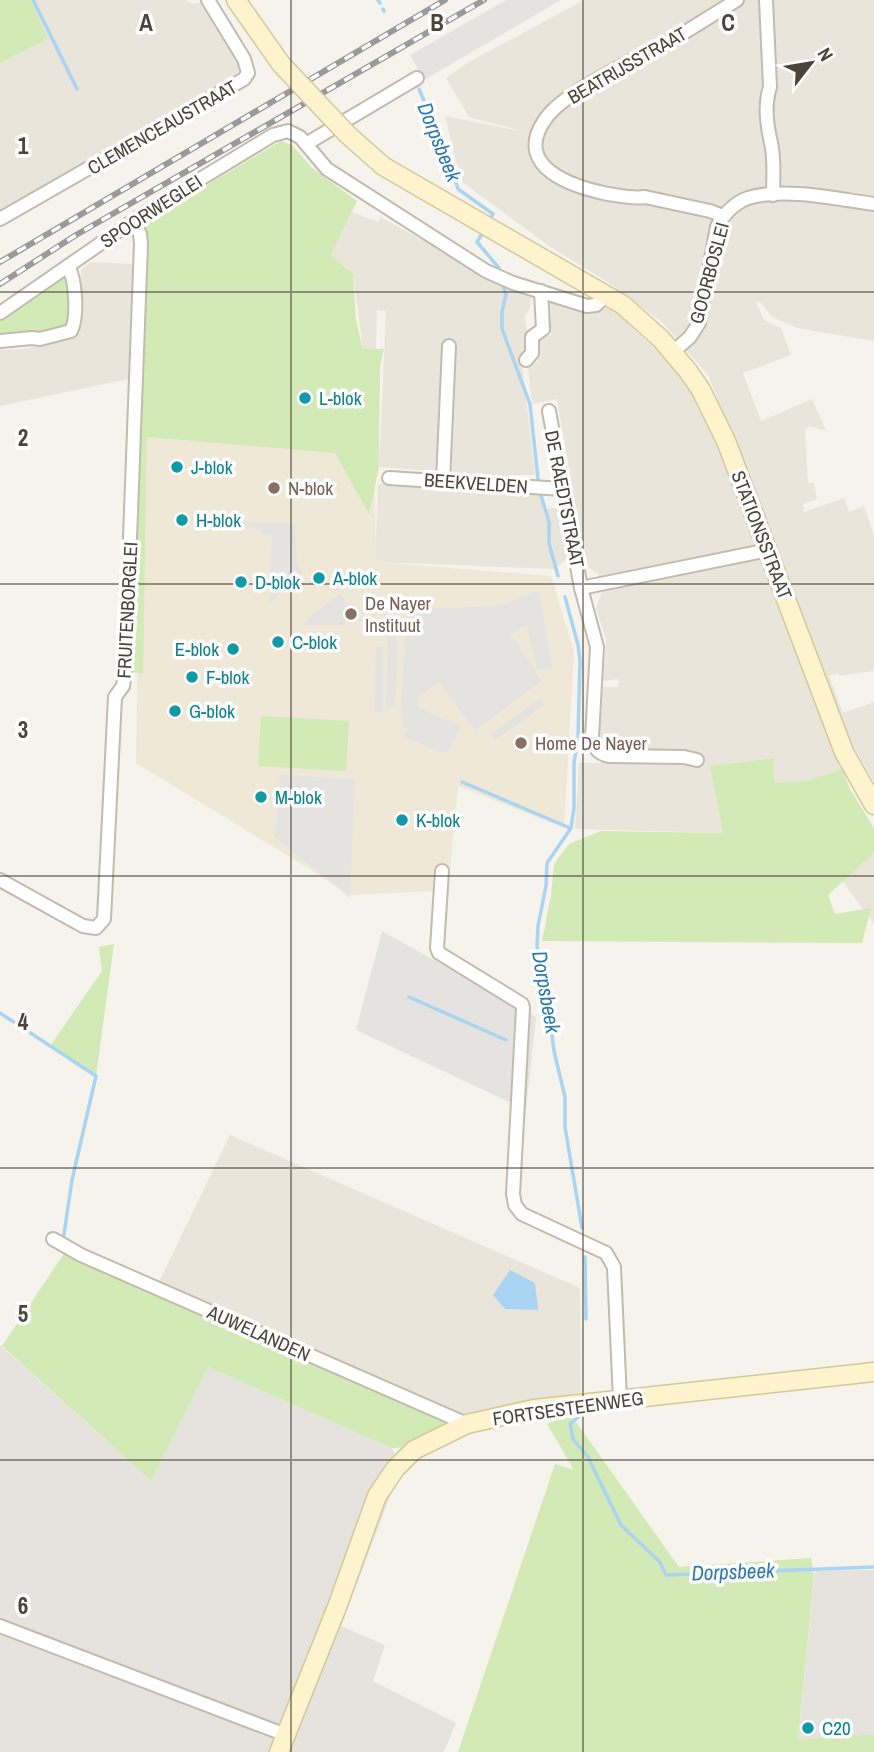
<svg xmlns="http://www.w3.org/2000/svg" width="874" height="1752" font-family="'Archivo Narrow',sans-serif">
<rect width="100%" height="100%" fill="#f6f3ec"/>
<g fill="#eae5da">
<polygon points="31,0 185,0 194,4 201,2 238,63 238,72 225,82 0,213 0,63 48,39"/>
<polygon points="584,0 874,0 874,341 797,328 772,317 760,302 756,302 764,320 781,328 791,355 743,373 761,421 812,399 826,431 809,426 805,430 808,483 814,483 817,499 803,504 804,512 844,498 849,512 864,506 874,536 874,671 839,676 838,673 829,676 843,713 874,702 874,782 845,731 780,556 708,375 662,322 609,283 549,246 461,181 445,116 530,133 469,117 446,78 467,63"/>
<polygon points="352,212 378,222 380,217 513,289 532,296 528,313 525,313 528,351 522,364 535,475 509,475 507,490 541,492 546,509 575,505 557,399 533,404 530,388 528,364 538,362 536,339 551,335 545,300 590,311 610,306 624,313 630,326 668,360 697,400 765,562 842,769 806,781 773,784 773,758 710,766 723,833 874,830 874,924 843,882 812,859 725,840 722,833 575,829 579,763 602,763 599,740 603,687 618,687 619,679 603,681 606,639 596,608 602,591 599,574 588,567 582,546 555,569 375,562 378,484 432,486 433,471 379,467 386,311 377,310 376,349 363,349 353,274 331,255"/>
<polygon points="91,262 133,264 128,379 0,406 0,350 23,349 72,339 80,331 81,270"/>
<polygon points="230,1135 580,1288 581,1393 457,1417 158,1284"/>
</g>
<g fill="#e6e2dd">
<polygon points="0,1345 151,1481 208,1367 392,1448 404,1473 390,1496 341,1626 385,1645 373,1681 456,1723 444,1752 0,1752"/>
<polygon points="874,1570 874,1734 798,1741 815,1571"/>
</g>
<polygon fill="#efe8d6" points="373,356 376,562 551,576 574,652 564,828 458,786 449,879 432,891 352,895 136,763 139,577 146,498 147,437"/>
<g fill="#d2eab5">
<polygon points="0,0 31,0 48,39 0,63"/>
<polygon points="281,141 292,145 311,167 357,201 331,255 353,274 356,320 363,349 384,349 380,367 379,467 369,514 335,453 147,437 143,674 117,669 134,241 148,220"/>
<polygon points="62,277 69,283 71,298 68,325 39,335 0,336 0,319"/>
<polygon points="261,716 349,721 346,771 258,766"/>
<polygon points="774,758 774,783 806,781 842,769 850,789 874,828 874,853 828,895 835,914 871,908 862,943 542,941 551,895 554,864 569,844 601,831 723,833 710,766"/>
<polygon points="114,944 96,1076 50,1046 102,971 99,947"/>
<polygon points="65,1252 89,1266 451,1422 409,1447 392,1448 208,1367 151,1481 2,1346"/>
<polygon points="569,1412 679,1567 811,1558 814,1576 798,1740 874,1734 874,1752 458,1752 555,1464 574,1470 547,1424"/>
</g>
<g fill="#e5e3e0">
<polygon points="506,0 561,0 424,80 410,55"/>
<polygon points="238,521 295,524 297,564 303,572 269,603 272,536 261,535 261,529 238,528"/>
<polygon points="539,591 552,669 537,669 527,625 510,634 542,681 475,730 439,682 419,696 417,707 461,726 449,751 443,753 404,737 407,729 404,727 401,709 407,609 499,606"/>
<polygon points="340,593 348,605 344,625 305,625 310,617"/>
<polygon points="394,629 398,645 395,707 386,706 388,644 383,631"/>
<polygon points="376,647 383,647 383,714 374,712"/>
<polygon points="540,698 544,705 495,740 491,734"/>
<polygon points="280,775 355,779 350,898 275,837"/>
<polygon points="382,931 536,1017 526,1110 356,1030"/>
</g>
<polygon fill="#a9d4f2" points="510,1270 535,1283 538,1310 505,1309 493,1295"/>
<g fill="none" stroke-linecap="round" stroke-linejoin="round">
<g stroke="#a9d4f2" stroke-width="3.5">
<polyline points="33,0 77,89"/>
<polyline points="378,0 380,3"/>
<polyline points="383,9 384,11"/>
<polyline points="419,89 448,157 458,189 493,214 491,218"/>
<polyline points="482,234 477,242 499,268"/>
<polyline points="503,285 506,295 502,311 502,329 530,404 538,479"/>
<polyline points="540,492 549,522 549,543 558,576"/>
<polyline points="565,597 578,645 580,660 578,737 574,763 574,808 571,828 547,863 546,886 538,926 537,947 543,960 554,1051 565,1097 565,1127 582,1228"/>
<polyline points="462,782 570,828"/>
<polyline points="409,997 506,1040"/>
<polyline points="0,1013 96,1076 72,1180 63,1241"/>
<polyline points="585,1257 586,1319"/>
<polyline points="583,1413 570,1424 573,1439 588,1457 621,1525 660,1562 666,1575 874,1567"/>
</g>
<g stroke="#c2bbae" stroke-width="16">
<g id="street">
<path d="M766,0L770,87C764,106 767,125 771,143C775,159 773,179 773,195"/>
<polyline points="306,144 417,78"/>
<path d="M723,216L710,211L645,197C633,199 621,196 608,194C574,187 513,168 544,121C560,95 616,70 642,55L653,52L737,0"/>
<polyline points="0,219 244,79 248,73 244,59 208,0"/>
<polyline points="0,313 146,212 273,135 288,131 300,137 327,169 486,271 513,283 587,306 596,305 606,295"/>
<path d="M0,341L32,338L40,339L71,331C78,317 76,280 68,266"/>
<path d="M673,352L690,337L699,323L717,227C723,215 734,203 748,198C784,187 837,199 874,204"/>
<polyline points="526,360 532,353 532,337 543,329 541,291"/>
<path d="M549,411L581,588L597,647L592,737C595,749 597,753 609,756L684,757L697,760"/>
<polyline points="389,478 563,489"/>
<polyline points="443,481 449,346"/>
<polyline points="581,588 768,550"/>
<polyline points="442,871 437,948 439,953 522,1004 523,1008 513,1194 515,1205 522,1214 606,1253 614,1267 620,1400"/>
<polyline points="0,880 83,926 96,928 104,919 115,697 123,686 125,672 141,244 140,234 133,221"/>
<polyline points="53,1239 81,1255 467,1424"/>
<polyline points="0,1626 286,1735"/>
</g>
</g>
<g stroke="#d6c79b" stroke-width="21">
<g id="secondary">
<polyline points="236,0 281,64"/>
<polyline points="348,135 383,166 623,305 661,339 688,371 701,390 726,441 844,752 874,805"/>
<polyline points="279,1752 337,1607 377,1496 395,1469 414,1450 467,1424 534,1409 874,1372"/>
</g>
</g>
<use href="#street" stroke="#fff" stroke-width="12"/>
<use href="#secondary" stroke="#fff3cd" stroke-width="18"/>
<g stroke="#9a9a9a" stroke-width="6">
<g id="rail">
<polyline points="0,262 445,0"/>
<polyline points="0,284 76,235 484,0"/>
</g>
</g>
<use href="#rail" stroke="#fff" stroke-width="3.5" stroke-dasharray="10" stroke-linecap="butt"/>
<g stroke="#d6c79b" stroke-width="21" stroke-linecap="butt">
<polyline id="secondary-bridge" points="281,64 348,135"/>
</g>
<use href="#secondary-bridge" stroke="#fff3cd" stroke-width="18"/>
</g>
<path fill="none" stroke="#4b4439" stroke-width="2" stroke-opacity="0.55" d="M291,0V1752M583,0V1752M0,292H874M0,584H874M0,876H874M0,1168H874M0,1460H874"/>
<g fill="#0f9aa8" stroke="#fff" stroke-width="2.5">
<circle cx="305" cy="398" r="7"/>
<circle cx="177" cy="467" r="7"/>
<circle cx="182" cy="520" r="7"/>
<circle cx="319" cy="578" r="7"/>
<circle cx="241" cy="582" r="7"/>
<circle cx="278" cy="642" r="7"/>
<circle cx="233" cy="649" r="7"/>
<circle cx="192" cy="677" r="7"/>
<circle cx="175" cy="711" r="7"/>
<circle cx="261" cy="797" r="7"/>
<circle cx="402" cy="820" r="7"/>
<circle cx="808" cy="1728" r="7"/>
</g>
<g fill="#8d6e63" stroke="#fff" stroke-width="2.5">
<circle cx="274" cy="488" r="7"/>
<circle cx="351" cy="614" r="7"/>
<circle cx="521" cy="743" r="7"/>
</g>
<g text-anchor="middle" stroke-width="7" stroke-linejoin="round" paint-order="stroke">
<g font-size="19" fill="#4b4439" stroke="#fff">
<text transform="translate(627 65) rotate(-30)" y="7">BEATRIJSSTRAAT</text>
<text transform="translate(162 127) rotate(-30)" y="7">CLEMENCEAUSTRAAT</text>
<text transform="translate(151 211) rotate(-33)" y="7">SPOORWEGLEI</text>
<text transform="translate(709 273) rotate(-75)" y="7">GOORBOSLEI</text>
<text transform="translate(476 483) rotate(4)" y="7">BEEKVELDEN</text>
<text transform="translate(565 499) rotate(79)" y="7">DE RAEDTSTRAAT</text>
<text transform="translate(762 535) rotate(69)" y="7">STATIONSSTRAAT</text>
<text transform="translate(127 610) rotate(-87)" y="7">FRUITENBORGLEI</text>
<text transform="translate(259 1333) rotate(24)" y="7">AUWELANDEN</text>
<text transform="translate(568 1408) rotate(-8)" y="7">FORTSESTEENWEG</text>
</g>
<g font-size="19" fill="#0d838f" stroke="#fff" text-anchor="start">
<text x="319" y="405">L-blok</text>
<text x="191" y="474">J-blok</text>
<text x="196" y="527">H-blok</text>
<text x="333" y="585">A-blok</text>
<text x="255" y="589">D-blok</text>
<text x="292" y="649">C-blok</text>
<text x="219" y="656" text-anchor="end">E-blok</text>
<text x="206" y="684">F-blok</text>
<text x="189" y="718">G-blok</text>
<text x="275" y="804">M-blok</text>
<text x="416" y="827">K-blok</text>
<text x="822" y="1735">C20</text>
</g>
<g font-size="19" fill="#785e54" stroke="#fff" text-anchor="start">
<text x="288" y="495">N-blok</text>
<text x="365" y="610">De Nayer<tspan x="365" dy="22">Instituut</tspan></text>
<text x="535" y="750">Home De Nayer</text>
</g>
<g font-size="21" font-style="italic" fill="#2e7ab2" stroke="#fff">
<text transform="translate(439 142) rotate(68)" y="7">Dorpsbeek</text>
<text transform="translate(546 992) rotate(80)" y="7">Dorpsbeek</text>
<text transform="translate(733 1572) rotate(-2)" y="7">Dorpsbeek</text>
</g>
</g>
<g font-size="23" text-anchor="middle" font-weight="bold" fill="#4b4439" stroke="#fff" stroke-width="7" stroke-linejoin="round" paint-order="stroke">
<text x="146" y="31">A</text>
<text x="437" y="31">B</text>
<text x="728" y="31">C</text>
<text x="23" y="154">1</text>
<text x="23" y="446">2</text>
<text x="23" y="738">3</text>
<text x="23" y="1030">4</text>
<text x="23" y="1322">5</text>
<text x="23" y="1614">6</text>
</g>
<g transform="translate(811 63) rotate(59)" stroke="#ffffff" stroke-width="5" paint-order="stroke">
<path d="M0-5L12 26L0 18L-12 26Z" fill="#4b4439"/>
<text y="-10" font-size="19" font-weight="bold" text-anchor="middle" fill="#4b4439">N</text>
</g>
</svg>
